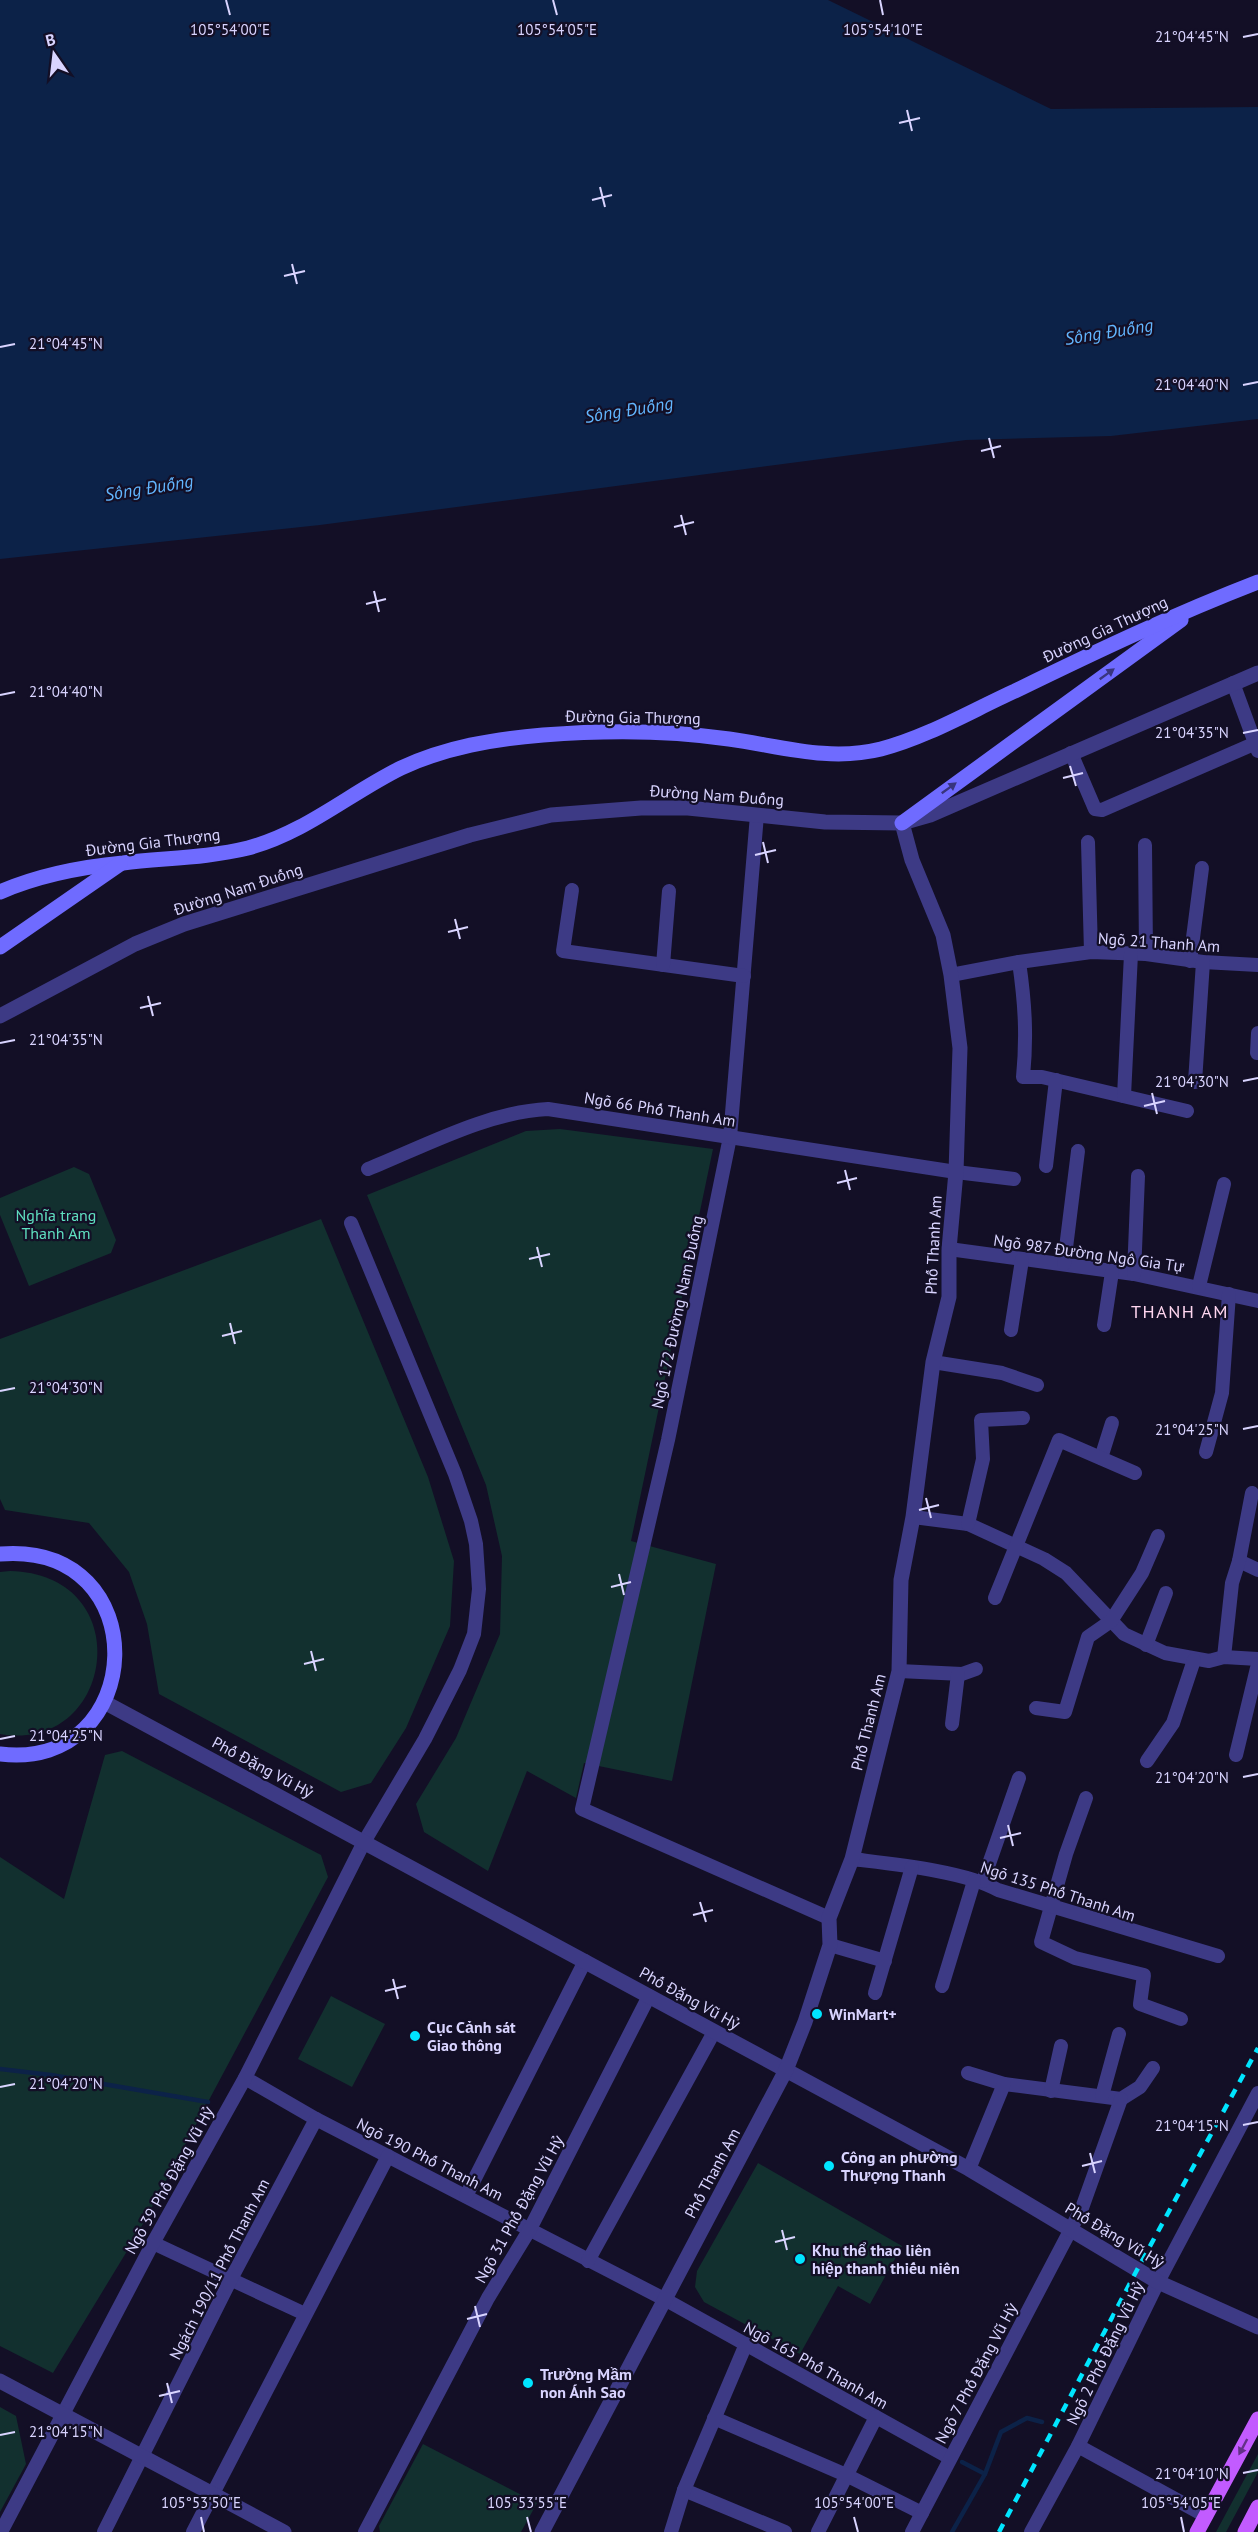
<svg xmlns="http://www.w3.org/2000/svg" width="1258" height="2532" font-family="'PT Sans',sans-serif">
<rect width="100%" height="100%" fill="#130f26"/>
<g fill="#12302f">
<polygon points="560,1129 713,1149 631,1541 716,1564 672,1781 584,1763 576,1798 527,1771 488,1871 424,1832 416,1804 456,1738 500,1634 502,1556 486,1485 367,1195 526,1131"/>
<polygon points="74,1167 89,1174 116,1240 111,1253 29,1286 0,1215 0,1198"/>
<polygon points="321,1219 428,1477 454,1561 450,1626 406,1728 371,1783 341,1792 159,1694 147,1624 129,1572 89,1523 5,1510 0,1499 0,1339"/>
<path d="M10,1571C140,1574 115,1754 0,1734V1572Z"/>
<polygon points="122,1751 321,1855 328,1877 138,2233 53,2373 0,2346 0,1857 64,1899 105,1755"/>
<polygon points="331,1996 385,2024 352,2087 298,2059"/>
<polygon points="758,2163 902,2246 870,2304 838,2286 800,2354 704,2302 695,2287 697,2271"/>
<polygon points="0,2407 16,2416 26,2464 0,2512"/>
<polygon points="423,2444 537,2503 521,2532 380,2532 379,2526"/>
<polygon points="1258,2454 1258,2472 1226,2532 1216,2532"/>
</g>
<polygon fill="#0c2248" points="0,0 828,0 1051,109 1258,107 1258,419 1111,436 966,440 320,525 0,559"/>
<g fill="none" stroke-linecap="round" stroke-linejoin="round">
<g stroke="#0c2248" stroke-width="4.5">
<polyline points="0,2069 51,2075 208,2102"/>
<polyline points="962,2462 985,2474"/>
<polyline points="952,2532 985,2474 1001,2432 1027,2418 1042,2422"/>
</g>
<g stroke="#3d3a85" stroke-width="14">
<polyline points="1233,683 1258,751"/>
<polyline points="1071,753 1095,809 1102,810 1256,743"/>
<polyline points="757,815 730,1137 668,1440 582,1809 829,1918"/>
<polyline points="1088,842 1091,952"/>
<polyline points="1145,845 1146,954"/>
<polyline points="572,890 563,951 744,976"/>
<polyline points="1190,961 1202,868"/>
<path d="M1019,962C1025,1003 1027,1036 1023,1077H1042L1187,1111"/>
<polyline points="663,965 669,891"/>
<polyline points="951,975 1019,962 1091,952 1146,954 1203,962 1258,965"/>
<polyline points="1257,1053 1258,1033"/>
<polyline points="1195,1082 1203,962"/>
<polyline points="1124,1096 1131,954"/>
<polyline points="1046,1166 1056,1080"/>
<path d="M368,1169C425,1146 487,1112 548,1109L956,1172L1014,1179"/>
<polyline points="949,1249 1134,1274 1258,1301"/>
<polyline points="1064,1264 1078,1151"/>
<polyline points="1134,1274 1138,1176"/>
<polyline points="1199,1286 1224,1184"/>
<polyline points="1104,1325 1112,1272"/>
<polyline points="1011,1330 1022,1260"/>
<polyline points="933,1362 1002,1373 1037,1385"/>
<polyline points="1206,1452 1222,1393 1229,1294"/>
<polyline points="1101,1458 1112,1423"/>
<polyline points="913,1517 968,1524 1044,1559 1066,1573 1124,1634 1165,1653 1209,1661 1224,1657 1258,1659"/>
<polyline points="968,1524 983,1459 981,1420 1023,1418"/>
<polyline points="1239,1561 1258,1570"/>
<polyline points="995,1598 1059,1440 1135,1473"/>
<polyline points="1146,1645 1166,1593"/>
<polyline points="1224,1657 1232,1583 1239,1561 1252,1493"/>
<polyline points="899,1671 962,1674 976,1669"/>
<polyline points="1036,1708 1065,1712 1088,1637 1111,1621 1142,1573 1158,1536"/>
<polyline points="952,1724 958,1674"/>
<polyline points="1236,1755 1258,1664"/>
<polyline points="1147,1761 1173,1723 1194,1660"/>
<polyline points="1086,1798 1066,1854 1041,1942 1075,1958 1144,1975 1140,2004 1181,2019"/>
<path d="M852,1859C892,1864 965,1871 998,1890L1218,1956"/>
<polyline points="983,1881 1019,1778"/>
<polyline points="830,1945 885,1961"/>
<polyline points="942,1986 974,1881"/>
<polyline points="875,1993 912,1867"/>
<polyline points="968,2073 1004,2084 1121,2099 1140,2087 1153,2068"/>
<polyline points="245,2078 316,2119 666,2300 950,2458"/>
<polyline points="1051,2091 1061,2046"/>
<polyline points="1102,2096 1119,2034"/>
<polyline points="969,2169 1004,2084"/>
<polyline points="466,2196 585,1961"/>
<polyline points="153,2243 305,2314"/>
<polyline points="588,2261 714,2032"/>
<polyline points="714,2418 846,2475 922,2513"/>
<polyline points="1078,2446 1206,2516"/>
<polyline points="684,2490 785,2532"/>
<polyline points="1,2532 153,2243 245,2078 364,1842 425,1739 460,1670 474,1634 479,1589 476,1544 471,1521 455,1474 351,1223"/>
<polyline points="104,2532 231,2279 316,2119"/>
<polyline points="193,2532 388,2156"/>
<polyline points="365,2532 488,2298 530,2229 649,1996"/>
<polyline points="671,2532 684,2490 746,2344"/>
<polyline points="818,2532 876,2417"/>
<polyline points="912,2532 1082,2208 1121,2099"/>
<polyline points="1031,2532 1078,2446 1158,2282 1258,2093"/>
</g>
<g stroke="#3d3a85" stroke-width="15">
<polyline points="0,1016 135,944 184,924 470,835 551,815 641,808 688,808 825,822 902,823 930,815 1258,673"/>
<polyline points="104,1702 969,2169 1158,2282 1258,2327"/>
<polyline points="0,2381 284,2532"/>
<polyline points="542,2532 786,2070 805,2022 830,1945 829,1918 852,1859 899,1671 901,1580 913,1517 933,1362 949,1297 949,1249 956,1172 960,1048 951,975 943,935 912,860 902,823"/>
</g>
<g stroke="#6f6bff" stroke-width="15">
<polyline points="902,823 1181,620"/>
<path d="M0,892C39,875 81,867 123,863C164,858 207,858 248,848C305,833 350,793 401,768C446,747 494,739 543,735C605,730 668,730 729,739C780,746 829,762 881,749C927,737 971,711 1015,691C1095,652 1175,614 1258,582"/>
<polyline points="0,947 120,864"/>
<path d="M0,1554C158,1541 148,1772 0,1754"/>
</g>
<g stroke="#c25bff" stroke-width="15">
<polyline points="1197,2532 1258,2419"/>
<polyline points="1245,2532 1258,2507"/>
</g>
<polyline stroke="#00e5ff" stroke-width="4.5" stroke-dasharray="9 8" stroke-linecap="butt" points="999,2532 1137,2270 1258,2048"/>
</g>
<defs><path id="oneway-solid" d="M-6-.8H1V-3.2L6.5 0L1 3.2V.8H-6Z" transform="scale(1.5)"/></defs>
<g fill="#38347d">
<use href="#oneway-solid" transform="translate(1107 674) rotate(-36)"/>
<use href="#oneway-solid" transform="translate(949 788) rotate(-36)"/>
</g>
<use fill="#623188" href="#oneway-solid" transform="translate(1243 2447) rotate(118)"/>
<path fill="none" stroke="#d9d4ff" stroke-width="2" d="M226,0L230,15M553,0L557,15M880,0L883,15M1243,37L1258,34M907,110L912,131M899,123L920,118M600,187L605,207M592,200L612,195M292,264L297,284M284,276L305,271M0,347L15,344M1243,385L1258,382M989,438L994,458M981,451L1001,446M681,515L686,535M674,527L694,522M374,591L379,612M366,604L386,599M0,695L15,692M1243,733L1258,730M1070,766L1076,786M1063,778L1083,773M763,842L768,863M755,855L776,850M455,919L460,939M448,932L468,927M148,996L153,1016M140,1008L161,1003M0,1043L15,1040M1243,1081L1258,1078M1152,1093L1157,1114M1144,1106L1165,1101M845,1170L850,1190M837,1183L857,1178M537,1247L542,1267M529,1259L550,1254M230,1323L235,1344M222,1336L242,1331M0,1391L15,1388M1243,1429L1258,1426M926,1498L931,1518M919,1510L939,1505M619,1574L624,1595M611,1587L631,1582M311,1651L316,1671M304,1664L324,1659M0,1739L15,1736M1243,1777L1258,1774M1008,1825L1013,1846M1000,1838L1021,1833M700,1902L706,1922M693,1915L713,1910M393,1979L398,1999M385,1991L406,1986M0,2087L15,2084M1243,2125L1258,2122M1090,2153L1095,2173M1082,2166L1102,2161M782,2230L787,2250M775,2242L795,2237M475,2306L480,2327M467,2319L487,2314M167,2383L172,2403M159,2396L180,2391M0,2435L15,2432M1243,2473L1258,2470M201,2517L204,2532M527,2517L531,2532M854,2517L858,2532M1181,2517L1184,2532"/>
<g fill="#00e5ff" stroke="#130f26" stroke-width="2">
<circle cx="817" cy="2014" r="6"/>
<circle cx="415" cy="2036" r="6"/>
<circle cx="829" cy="2166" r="6"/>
<circle cx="800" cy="2259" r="6"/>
<circle cx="528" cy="2383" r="6"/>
</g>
<g text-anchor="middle" stroke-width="4.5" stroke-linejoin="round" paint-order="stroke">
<g font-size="16" fill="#d9d4ff" stroke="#130f26">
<text transform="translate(1105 629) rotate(-25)" y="6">Đường Gia Thượng</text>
<text transform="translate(633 717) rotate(1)" y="6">Đường Gia Thượng</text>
<text transform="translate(717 795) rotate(4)" y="6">Đường Nam Đuống</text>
<text transform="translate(153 842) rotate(-7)" y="6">Đường Gia Thượng</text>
<text transform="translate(238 889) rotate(-18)" y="6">Đường Nam Đuống</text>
<text transform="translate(1159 942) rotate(4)" y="6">Ngõ 21 Thanh Am</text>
<text transform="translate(660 1109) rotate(9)" y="6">Ngõ 66 Phố Thanh Am</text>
<text transform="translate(933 1245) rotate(-87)" y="6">Phố Thanh Am</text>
<text transform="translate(1089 1253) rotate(8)" y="6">Ngõ 987 Đường Ngô Gia Tự</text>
<text transform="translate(677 1312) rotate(-78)" y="6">Ngõ 172 Đường Nam Đuống</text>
<text transform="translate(868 1722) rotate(-76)" y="6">Phố Thanh Am</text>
<text transform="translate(263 1767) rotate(28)" y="6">Phố Đặng Vũ Hỷ</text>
<text transform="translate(1058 1891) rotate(18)" y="6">Ngõ 135 Phố Thanh Am</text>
<text transform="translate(690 1998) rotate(29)" y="6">Phố Đặng Vũ Hỷ</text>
<text transform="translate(430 2159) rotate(27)" y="6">Ngõ 190 Phố Thanh Am</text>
<text transform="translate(712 2173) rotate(-62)" y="6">Phố Thanh Am</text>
<text transform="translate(169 2180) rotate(-61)" y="6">Ngõ 39 Phố Đặng Vũ Hỷ</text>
<text transform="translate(519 2209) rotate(-61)" y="6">Ngõ 31 Phố Đặng Vũ Hỷ</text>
<text transform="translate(1115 2235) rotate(31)" y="6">Phố Đặng Vũ Hỷ</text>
<text transform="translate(219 2269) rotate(-63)" y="6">Ngách 190/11 Phố Thanh Am</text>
<text transform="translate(1105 2353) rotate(-64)" y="6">Ngõ 2 Phố Đặng Vũ Hỷ</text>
<text transform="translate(816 2365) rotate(29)" y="6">Ngõ 165 Phố Thanh Am</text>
<text transform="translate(976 2373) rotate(-62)" y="6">Ngõ 7 Phố Đặng Vũ Hỷ</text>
</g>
<g font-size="16" fill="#5fe0c0" stroke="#130f26">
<text x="56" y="1221">Nghĩa trang<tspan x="56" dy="18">Thanh Am</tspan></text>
</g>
<g font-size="16" font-weight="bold" fill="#d9d4ff" stroke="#130f26" text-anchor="start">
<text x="829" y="2020">WinMart+</text>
<text x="427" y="2033">Cục Cảnh sát<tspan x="427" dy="18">Giao thông</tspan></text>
<text x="841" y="2163">Công an phường<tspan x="841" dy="18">Thượng Thanh</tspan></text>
<text x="812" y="2256">Khu thể thao liên<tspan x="812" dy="18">hiệp thanh thiếu niên</tspan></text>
<text x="540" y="2380">Trường Mầm<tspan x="540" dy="18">non Ánh Sao</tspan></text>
</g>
<g font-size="18" font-style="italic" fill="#62b6ff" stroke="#130f26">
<text transform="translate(1109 332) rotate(-9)" y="6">Sông Đuống</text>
<text transform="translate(629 410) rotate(-9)" y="6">Sông Đuống</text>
<text transform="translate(149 488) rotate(-9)" y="6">Sông Đuống</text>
</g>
<g font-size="18" letter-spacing="1.5" fill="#ffd6f0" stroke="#130f26">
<text x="1180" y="1318">THANH AM</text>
</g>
</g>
<g font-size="15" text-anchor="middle" fill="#d9d4ff" stroke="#130f26" stroke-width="4.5" stroke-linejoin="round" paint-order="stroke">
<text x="230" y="35">105°54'00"E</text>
<text x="557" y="35">105°54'05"E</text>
<text x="883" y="35">105°54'10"E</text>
<text x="1192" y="42">21°04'45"N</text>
<text x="66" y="349">21°04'45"N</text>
<text x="1192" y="390">21°04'40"N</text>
<text x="66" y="697">21°04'40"N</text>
<text x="1192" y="738">21°04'35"N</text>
<text x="66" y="1045">21°04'35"N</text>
<text x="1192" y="1087">21°04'30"N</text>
<text x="66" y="1393">21°04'30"N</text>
<text x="1192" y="1435">21°04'25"N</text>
<text x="66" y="1741">21°04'25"N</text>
<text x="1192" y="1783">21°04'20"N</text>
<text x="66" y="2089">21°04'20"N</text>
<text x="1192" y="2131">21°04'15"N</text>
<text x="66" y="2437">21°04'15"N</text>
<text x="1192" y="2479">21°04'10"N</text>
<text x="201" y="2508">105°53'50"E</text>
<text x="527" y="2508">105°53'55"E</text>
<text x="854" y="2508">105°54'00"E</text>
<text x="1181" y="2508">105°54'05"E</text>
</g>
<g transform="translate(54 54) rotate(346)" stroke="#130f26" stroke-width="4.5" paint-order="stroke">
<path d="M0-4.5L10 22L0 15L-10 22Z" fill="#d9d4ff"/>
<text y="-9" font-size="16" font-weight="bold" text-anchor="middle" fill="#d9d4ff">B</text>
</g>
</svg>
